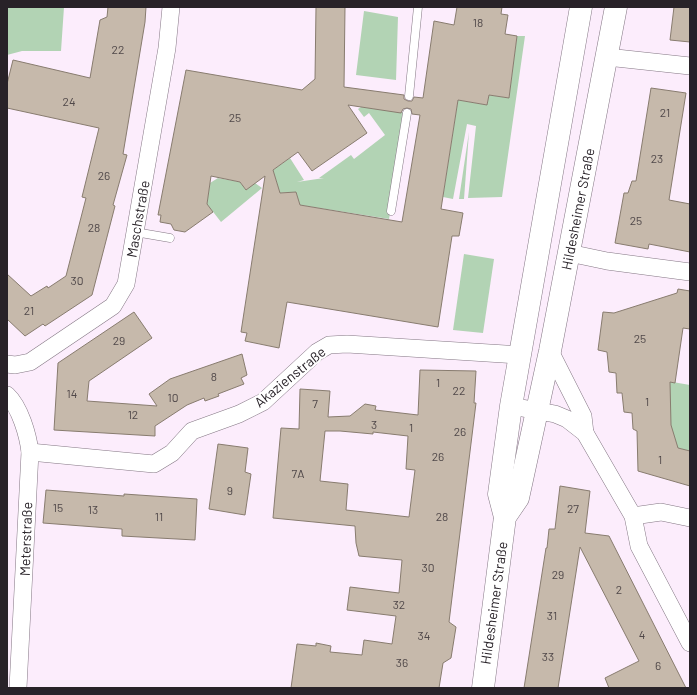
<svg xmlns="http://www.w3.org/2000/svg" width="697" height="695" font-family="Barlow,sans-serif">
<rect width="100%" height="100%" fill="#fcedfc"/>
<g fill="#b2d3b4">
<polygon points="7,7 64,7 61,51 22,51 7,55"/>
<polygon points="364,11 398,17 396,80 356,75"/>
<polygon points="517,36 525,36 502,197 468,198 476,126 467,124 453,199 443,197 458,100 487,105 489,95 509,98"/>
<polygon points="361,107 407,113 389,219 300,205 296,192 280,193 273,170 290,158 304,180 297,182 324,178 319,178 351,155 354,159 385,135 369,113 364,117 358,109"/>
<polygon points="469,132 464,199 459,199"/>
<polygon points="218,178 240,182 246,190 255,183 262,188 221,222 207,204 210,183"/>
<polygon points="464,254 494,259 483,333 453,330"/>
<polygon points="661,380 690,385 690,451 670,446 671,425"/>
</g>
<g fill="#c6b9ab" stroke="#887c6f" fill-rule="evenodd">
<polygon points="108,7 146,7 145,22 123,154 127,155 113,205 115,206 92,295 45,326 43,324 25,336 7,319 7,274 31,296 47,286 48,288 66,276 86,198 82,197 99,128 7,108 7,84 13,60 90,78 100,20 107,17"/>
<path d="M316,7H345L344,87L404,95V99L408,101H412L414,97L423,98L434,21L454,25L457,7H502L501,14L508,15L505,34L517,36L509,98L489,95L487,105L458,100L441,209L463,213L459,236H452L438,327L287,302L279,348L245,341L247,333L241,332L265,176L246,190L240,182L211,176L207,204L213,212L185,232L174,230L171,224L160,222L161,215H158L186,70L302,90L315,79ZM348,105L401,113L403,109L407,108L411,109L412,114L420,115L402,222L300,205L296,192L280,193L273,170L298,152L312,171L367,133Z"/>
<polygon points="674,7 690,7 690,42 670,40"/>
<polygon points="651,88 686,93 669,200 690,204 690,252 649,244 648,249 615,243 624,193 628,193 632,181 636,181"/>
<polygon points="678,289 690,291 690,329 683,328 675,383 670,382 671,425 678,448 690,451 690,486 638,471 637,431 633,429 632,413 624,412 622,393 617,393 616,373 609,372 607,352 598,350 603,312 614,313 677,293"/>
<polygon points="134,312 152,338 89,381 87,401 157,406 149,394 170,379 242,354 247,375 241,378 244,384 218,394 219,396 205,401 204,398 187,405 155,426 155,436 54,430 58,363"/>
<path d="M420,370L476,371L474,403H476L449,622L456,627L451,658L443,663L439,688H291L297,644L316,646V643L331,646L330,652L362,655L364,640L392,644L396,616L347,610L350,587L399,593L402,560L359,556L356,543L355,526L273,518L281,428L299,429L300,389L330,391L328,417L350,416L365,404L376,406L375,410L418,415ZM325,431H340L373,434V432L408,436L406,469L415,470L409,517L346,510L348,484L320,481Z"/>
<polygon points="218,444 248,448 245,472 251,474 245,515 209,509"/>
<polygon points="560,486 590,491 585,533 609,536 686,688 609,688 605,678 639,661 580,547 558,688 524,688 546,548 547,548 549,529 555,529"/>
<polygon points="46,490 124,496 124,494 197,499 195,540 122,536 122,529 43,523"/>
</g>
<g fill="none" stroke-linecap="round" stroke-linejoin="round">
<g stroke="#847784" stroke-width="9">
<g id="service">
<polyline points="409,96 418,7"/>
<polyline points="391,211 407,113"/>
<polyline points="135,232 170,238"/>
</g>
</g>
<g stroke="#847784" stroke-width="18">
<g id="minor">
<polyline points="607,57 690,66"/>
<polyline points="569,253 607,261 690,272"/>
<polyline points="550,351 583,416 585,433"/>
<polyline points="7,364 15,365 30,362 113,306 126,284 167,48 171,7"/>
<path d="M7,395C20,407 28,435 30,452L18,688"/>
<polyline points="511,406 555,414 567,419 585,433 633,516 639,546 690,643"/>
<polyline points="30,452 154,464 172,453 192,431 239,414 263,402 317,352 329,345 347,344 520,355"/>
<polyline points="633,516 661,512 690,518"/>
</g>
</g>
<g stroke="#847784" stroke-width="23">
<g id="secondary">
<polyline points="505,517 499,494 511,406 581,7"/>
<polyline points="483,688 505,517 518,498 550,351 616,7"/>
</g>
</g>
<use href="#service" stroke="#fff" stroke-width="8"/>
<use href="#minor" stroke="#fff" stroke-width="17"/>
<use href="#secondary" stroke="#fff" stroke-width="22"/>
</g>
<g text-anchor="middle" stroke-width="4" stroke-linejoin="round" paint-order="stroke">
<g font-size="12" fill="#504849">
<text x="478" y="27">18</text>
<text x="118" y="54">22</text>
<text x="69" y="106">24</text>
<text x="665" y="117">21</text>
<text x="235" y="122">25</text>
<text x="657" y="163">23</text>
<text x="104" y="180">26</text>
<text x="636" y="225">25</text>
<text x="94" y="232">28</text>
<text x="77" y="285">30</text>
<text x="29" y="315">21</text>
<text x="640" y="343">25</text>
<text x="119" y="345">29</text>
<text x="214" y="381">8</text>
<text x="438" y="387">1</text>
<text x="459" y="395">22</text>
<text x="72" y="398">14</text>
<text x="173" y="402">10</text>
<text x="647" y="406">1</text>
<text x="315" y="408">7</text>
<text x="133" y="419">12</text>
<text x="374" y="429">3</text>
<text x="411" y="432">1</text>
<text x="460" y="436">26</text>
<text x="438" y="461">26</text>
<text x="660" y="464">1</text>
<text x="298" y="478">7A</text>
<text x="230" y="495">9</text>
<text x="58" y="512">15</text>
<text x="573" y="513">27</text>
<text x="93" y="514">13</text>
<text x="159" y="521">11</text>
<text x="442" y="521">28</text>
<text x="428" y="572">30</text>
<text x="558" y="579">29</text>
<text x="619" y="594">2</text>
<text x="399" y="609">32</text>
<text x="552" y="620">31</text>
<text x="642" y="639">4</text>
<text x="424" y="640">34</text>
<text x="548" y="661">33</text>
<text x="402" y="667">36</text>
<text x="658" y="670">6</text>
</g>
<g font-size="14" fill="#282228" stroke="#fff">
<text transform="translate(578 209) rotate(-79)" y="5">Hildesheimer Straße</text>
<text transform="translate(138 219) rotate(-80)" y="5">Maschstraße</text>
<text transform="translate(290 377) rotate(-39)" y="5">Akazienstraße</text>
<text transform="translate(26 539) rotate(-88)" y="5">Meterstraße</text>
<text transform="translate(494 603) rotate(-82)" y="5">Hildesheimer Straße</text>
</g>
</g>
<rect width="697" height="695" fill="none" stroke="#282228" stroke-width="16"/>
</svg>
